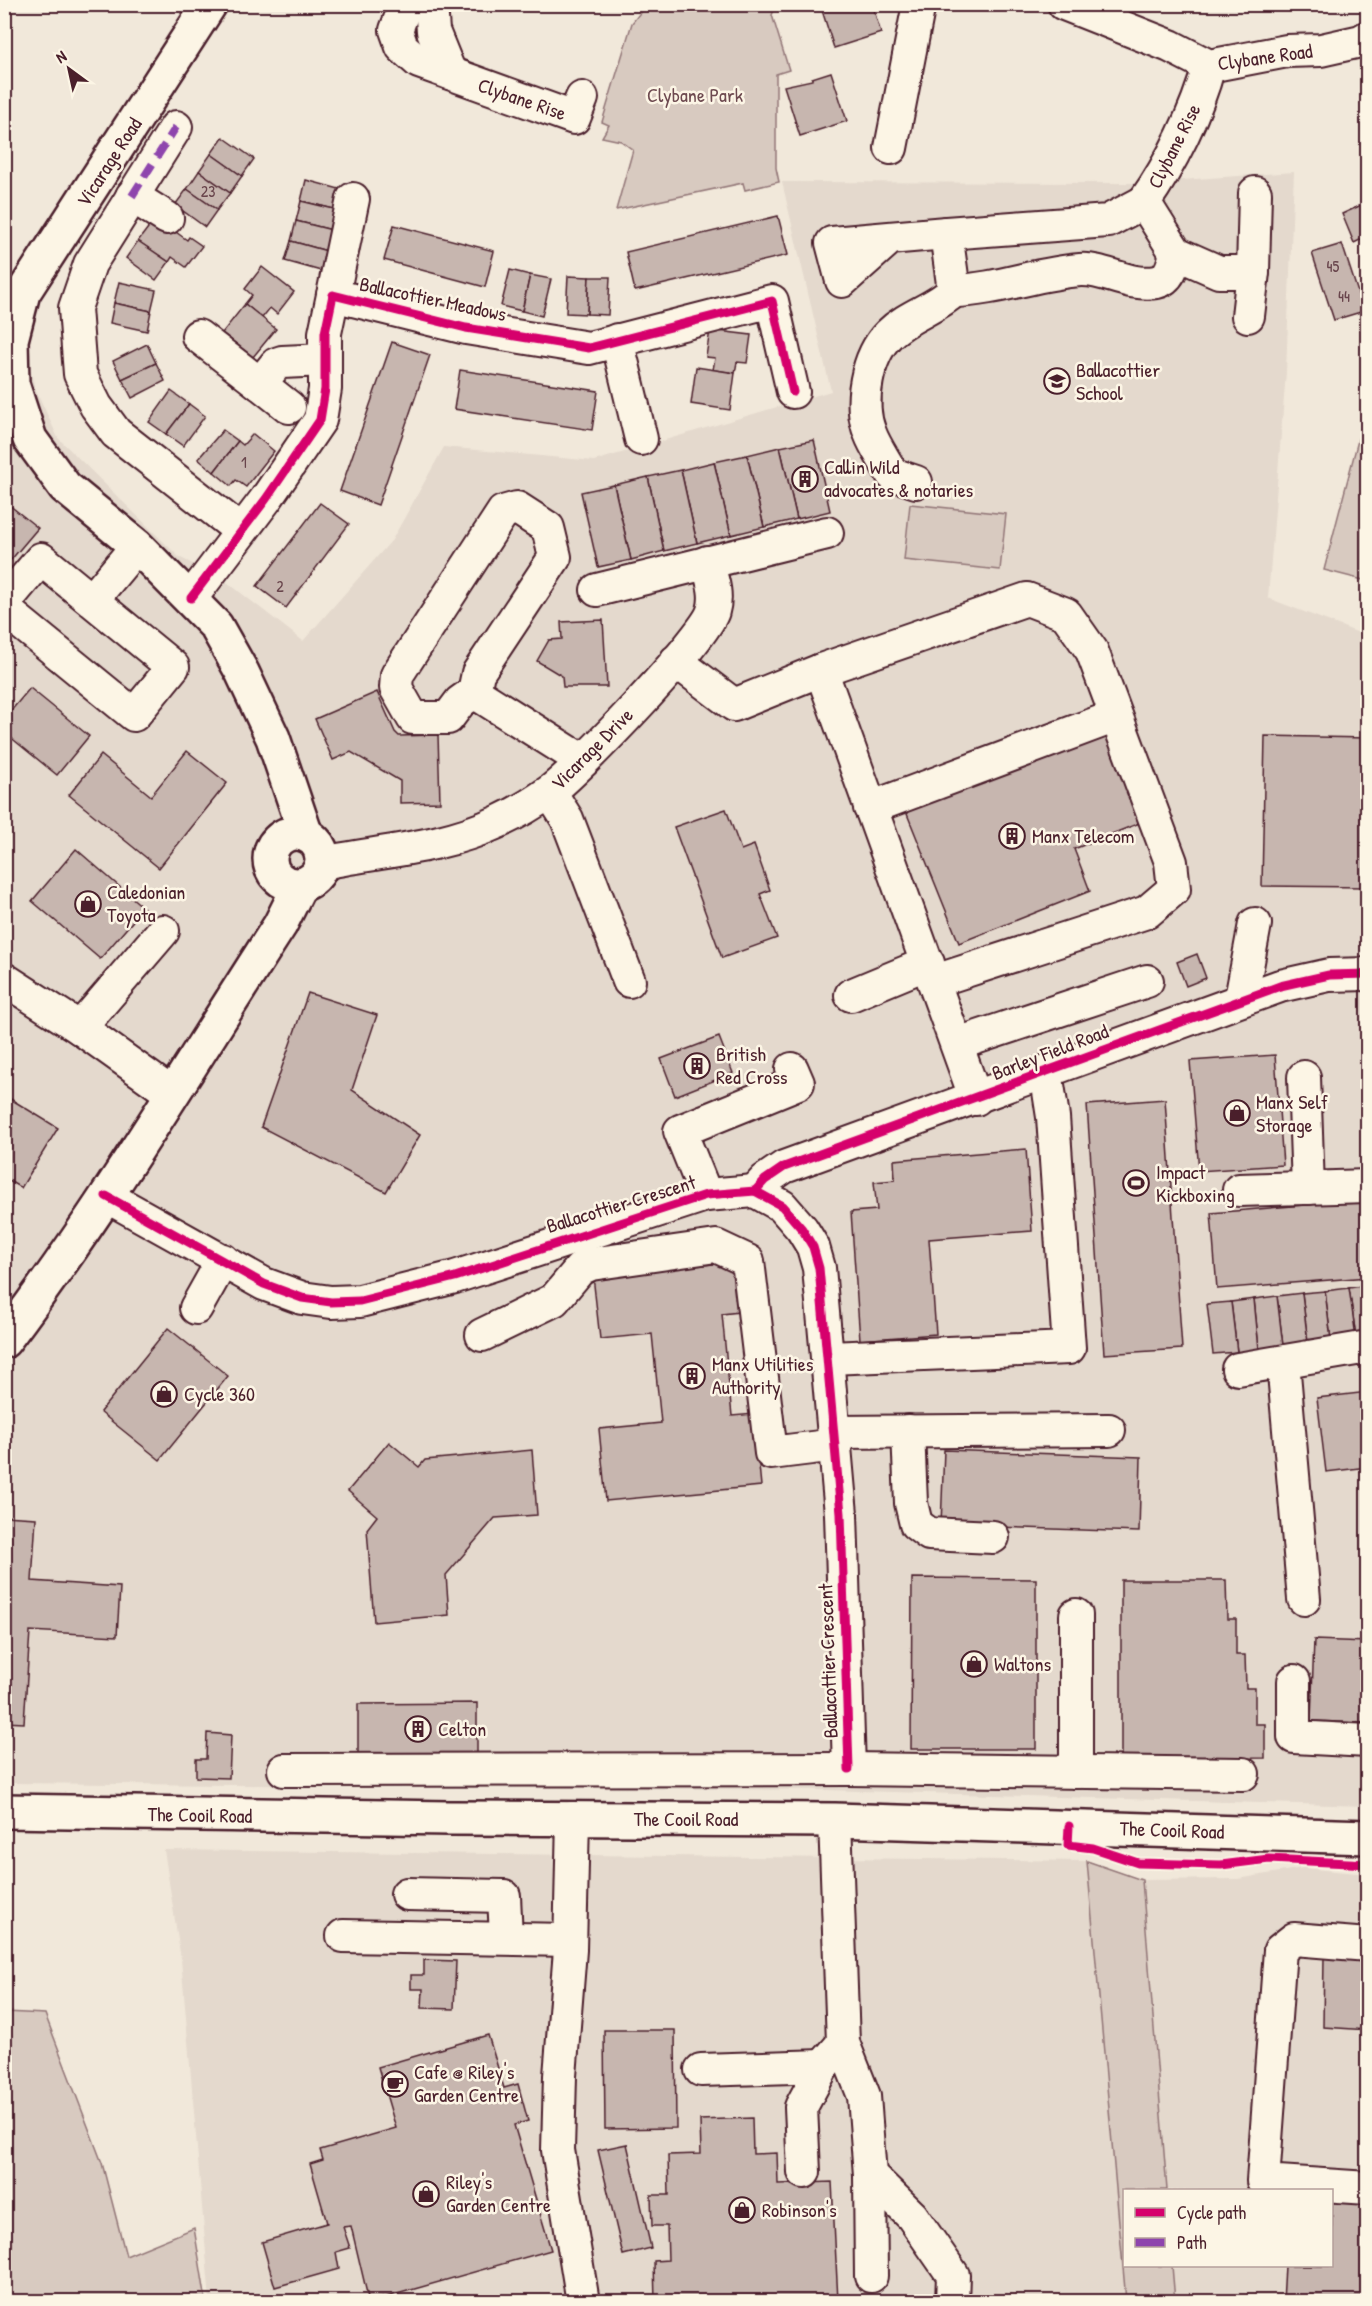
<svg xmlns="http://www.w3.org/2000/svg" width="1372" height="2306" font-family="'Patrick Hand',sans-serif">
<rect width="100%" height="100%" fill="#f1e8da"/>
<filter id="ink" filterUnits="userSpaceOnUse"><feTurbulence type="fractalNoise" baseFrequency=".0167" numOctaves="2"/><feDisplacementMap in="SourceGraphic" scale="12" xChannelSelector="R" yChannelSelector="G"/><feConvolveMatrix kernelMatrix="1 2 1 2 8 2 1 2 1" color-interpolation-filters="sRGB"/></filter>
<g filter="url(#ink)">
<g fill="#e4d9cd">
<polygon points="1294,172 1286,372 1268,598 1359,633 1368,639 1367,1806 826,1790 5,1783 4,384 25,348 35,388 58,438 179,557 223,579 303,641 392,540 444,447 594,461 831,391 782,182 1140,183"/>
<polygon points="164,1850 1087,1861 1126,2301 210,2301 181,1959"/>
<polygon points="1303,1868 1367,1874 1367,2301 1175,2301 1172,2266 1332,2266 1332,2190 1167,2190 1142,1880 1238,1879"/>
</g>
<g fill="#d8cac0" stroke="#917476" stroke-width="1.5">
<polygon points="646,5 776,5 772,15 789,70 776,74 776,168 779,182 745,190 743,183 616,210 633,150 621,141 602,137 609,125 602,122 632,23"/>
<polygon points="1363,421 1368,422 1367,581 1324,570"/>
<polygon points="910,504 1006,514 1000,570 904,560"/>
<polygon points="1087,1861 1142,1880 1167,2190 1124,2190 1124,2266 1172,2266 1175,2301 1126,2301"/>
<polygon points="5,2012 45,2014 102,2163 126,2256 194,2228 206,2301 5,2301"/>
</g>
<g fill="#c7b6af" stroke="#4a1f2b" stroke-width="1.5">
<polygon points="820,4 872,4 881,33 834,48"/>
<polygon points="831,72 847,121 800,136 784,86 812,80 812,78"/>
<polygon points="223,137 254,159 242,176 211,154"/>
<polygon points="211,154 242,176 230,193 199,171"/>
<polygon points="199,171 230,193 217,210 187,189"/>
<polygon points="306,180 343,190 338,210 301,201"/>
<polygon points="187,189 217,210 205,227 175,205"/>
<polygon points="301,201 338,210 332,230 296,221"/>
<polygon points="1368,202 1368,236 1354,243 1342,214"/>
<polygon points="778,216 788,255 635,291 626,252"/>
<polygon points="296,221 332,230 327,251 291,241"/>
<polygon points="162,222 187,240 189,237 202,246 186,267 172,257 169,262 138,241 151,224"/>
<polygon points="394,225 494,251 485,287 384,260"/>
<polygon points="138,241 169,262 156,280 126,258"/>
<polygon points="291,241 327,251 321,271 285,261"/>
<polygon points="1342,244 1364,311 1334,320 1312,253"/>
<polygon points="262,267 294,292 277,314 270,308 262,318 245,304 252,295 245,289"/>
<polygon points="510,270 530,275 522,311 501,306"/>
<polygon points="530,275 551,279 542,316 522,311"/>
<polygon points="568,276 589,277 587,314 566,313"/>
<polygon points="589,277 610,277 608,315 587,314"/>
<polygon points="119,282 156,290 151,311 114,303"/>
<polygon points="114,303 151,311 147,331 110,323"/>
<polygon points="245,304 276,329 253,357 222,333"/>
<polygon points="1368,327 1368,349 1362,348"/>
<polygon points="710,330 751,335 747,363 737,362 735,373 713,370 715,358 706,357"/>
<polygon points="392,342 430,355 378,505 340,491"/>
<polygon points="147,344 156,363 122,379 113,361"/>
<polygon points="156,363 165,381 132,398 122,379"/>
<polygon points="696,367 735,373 730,410 691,404"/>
<polygon points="460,370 598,391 592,430 454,409"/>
<polygon points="171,391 189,404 166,434 149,422"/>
<polygon points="189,404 205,416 183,446 166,434"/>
<polygon points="223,430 238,441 214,472 198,459"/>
<polygon points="253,434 274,451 246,487 236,480 231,486 214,472 238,441 243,445"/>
<polygon points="814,440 830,511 797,519 780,447"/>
<polygon points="780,447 797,519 764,527 747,455"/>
<polygon points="747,455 764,527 731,535 714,462"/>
<polygon points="714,462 731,535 697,543 681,470"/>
<polygon points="681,470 697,543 664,551 648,477"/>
<polygon points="648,477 664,551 631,560 614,485"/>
<polygon points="614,485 631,560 598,567 581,492"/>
<polygon points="4,501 38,528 4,568"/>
<polygon points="320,503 349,524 286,608 257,586"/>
<polygon points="603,620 607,687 563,687 562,676 537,661 549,640 562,639 561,622"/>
<polygon points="30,688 89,736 57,775 4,732 4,719"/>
<polygon points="377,692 395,732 399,736 438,735 440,802 400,803 400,781 351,752 333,760 315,719"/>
<polygon points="1105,729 1142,822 1074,849 1090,891 959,943 905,809"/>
<polygon points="1265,736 1368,738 1368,887 1262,886"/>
<polygon points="187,751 227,783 159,868 69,795 101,755 151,796"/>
<polygon points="726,809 741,850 754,845 770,890 760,894 777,938 722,958 674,827"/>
<polygon points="76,849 144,908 100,959 32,901"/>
<polygon points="1197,954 1206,978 1186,986 1177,962"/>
<polygon points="308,993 377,1015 352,1090 420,1135 386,1192 261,1127"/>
<polygon points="719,1037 733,1073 675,1096 661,1059"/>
<polygon points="1275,1055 1283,1165 1199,1171 1190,1061"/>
<polygon points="4,1095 58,1128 21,1188 4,1178"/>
<polygon points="1165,1099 1182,1349 1104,1354 1087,1105"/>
<polygon points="1026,1149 1032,1231 929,1239 936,1334 860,1340 851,1212 877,1210 874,1182 895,1180 894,1160"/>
<polygon points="1364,1200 1368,1277 1217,1289 1211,1213"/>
<polygon points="734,1262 739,1312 722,1314 732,1416 754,1414 761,1486 606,1501 599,1429 661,1423 652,1334 600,1339 593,1276"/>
<polygon points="1368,1285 1368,1336 1356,1337 1349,1288"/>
<polygon points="1349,1288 1356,1337 1331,1340 1325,1291"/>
<polygon points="1325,1291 1331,1340 1308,1343 1302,1293"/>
<polygon points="1302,1293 1308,1343 1283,1346 1277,1296"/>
<polygon points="1277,1296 1283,1346 1259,1349 1254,1299"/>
<polygon points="1254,1299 1259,1349 1237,1352 1231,1302"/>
<polygon points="1231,1302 1237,1352 1213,1354 1207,1304"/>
<polygon points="168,1328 228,1376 160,1460 100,1412"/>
<polygon points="1368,1392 1368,1467 1326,1472 1317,1398"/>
<polygon points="389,1442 419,1467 425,1460 532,1450 537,1515 495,1518 446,1575 449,1615 374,1622 367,1529 377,1516 348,1491"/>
<polygon points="944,1450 1141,1457 1139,1532 941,1525"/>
<polygon points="4,1516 36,1518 32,1581 120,1587 117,1636 30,1631 24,1723 4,1722"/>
<polygon points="912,1578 1036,1579 1036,1749 911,1749"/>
<polygon points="1121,1580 1226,1580 1227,1619 1236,1619 1236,1655 1245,1655 1246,1688 1255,1688 1255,1724 1265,1724 1265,1758 1121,1759"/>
<polygon points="1314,1640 1368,1642 1368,1723 1311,1721"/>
<polygon points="477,1703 477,1753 358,1754 358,1704"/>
<polygon points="207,1733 231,1735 229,1778 196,1777 196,1759 206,1759"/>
<polygon points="1324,1957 1368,1959 1368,2030 1323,2027"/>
<polygon points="424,1960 456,1961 454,2009 422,2008 423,1989 411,1989 411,1975 424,1975"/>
<polygon points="604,2030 675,2030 676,2128 605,2129"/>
<polygon points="488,2035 504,2088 518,2084 528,2121 514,2125 551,2250 369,2302 351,2226 343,2227 350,2248 336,2252 339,2269 275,2287 262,2242 327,2223 310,2164 323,2160 320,2150 396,2128 378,2067"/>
<polygon points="752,2118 753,2154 777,2153 778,2184 832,2182 838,2301 850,2302 655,2302 654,2261 668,2260 667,2226 652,2226 651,2195 669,2195 668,2155 701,2154 700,2120"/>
<polygon points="627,2144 651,2248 623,2255 598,2150"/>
<polygon points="1332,2202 1368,2203 1368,2302 1283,2302 1285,2266 1332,2266"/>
</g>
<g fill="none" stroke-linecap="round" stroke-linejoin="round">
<g stroke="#4a1f2b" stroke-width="36">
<g id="minor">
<polyline points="406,4 396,30 402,47 419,62 574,118 582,98"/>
<polyline points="431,4 433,31 450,73"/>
<polyline points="1064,4 1170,46 1209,66 1287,51 1321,50 1361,41 1368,37"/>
<polyline points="176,127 90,264 75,308 80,374 96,406 116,433 241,531"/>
<polyline points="891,148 919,4"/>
<polyline points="132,196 167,218"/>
<path d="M1144,202L1108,221L946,233L954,291C997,290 1037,273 1080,270C1104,268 1128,287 1157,282C1170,279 1173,265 1176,253"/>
<polyline points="888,240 842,281 832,243 946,233"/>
<path d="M1176,253L1144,202C1171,164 1197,111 1209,66"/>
<polyline points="1176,253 1219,272 1253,272"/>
<polyline points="333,295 353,199"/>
<polyline points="1248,316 1253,272 1255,193"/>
<polyline points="198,336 260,384 276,364 282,362 325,360"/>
<polyline points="617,340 641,439"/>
<polyline points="260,384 289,407"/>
<path d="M916,482L892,474C885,460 875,447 870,433C858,403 867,356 889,334C908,315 935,309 954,291"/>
<polyline points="597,590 827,533"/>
<polyline points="191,598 266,499 320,420 325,389 325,333 333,295 466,328 589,348 772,301 793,392"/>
<polyline points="92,600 137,546"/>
<polyline points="4,603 41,559 173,667 134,715 4,609"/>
<polyline points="676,661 734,705 821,670 1027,599 1066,614 1092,651 1171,862 1174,889 1147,912 935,981"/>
<polyline points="821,670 976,1099"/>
<polyline points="474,692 460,702 448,718 413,718 396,688 397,675 503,512 517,508 548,528 555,557 478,673 474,692 583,761"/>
<polyline points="550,792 567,819 629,981"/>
<polyline points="870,808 1116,716"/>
<path d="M322,863C382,851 442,848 498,822C515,814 534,803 549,792C576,773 706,637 713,611C718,594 712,579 707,562"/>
<polyline points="4,979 80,1028 171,1093"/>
<polyline points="851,995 928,963"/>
<polyline points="1241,999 1255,924"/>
<polyline points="80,1028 163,931"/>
<polyline points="957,1044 1147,981"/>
<polyline points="1304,1077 1308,1188"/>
<polyline points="1239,1190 1368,1186"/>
<polyline points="755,1191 765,1180 784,1167 1280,986 1329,975 1368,974"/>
<polyline points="706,1195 680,1131 798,1083 792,1069"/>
<polyline points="106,1196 264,1284 302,1298 331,1302 360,1301 455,1277 706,1195 755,1191 782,1206 802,1229 813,1247 819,1268 841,1514 849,1769"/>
<polyline points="196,1308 223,1260"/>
<polyline points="482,1335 554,1300 580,1269 591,1264 716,1246 748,1261 771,1453 836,1445"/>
<polyline points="829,1358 1069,1348 1053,1117 1046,1072"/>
<polyline points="1283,1362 1304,1599"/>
<polyline points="1238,1369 1368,1347"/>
<polyline points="908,1431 911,1503 916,1524 929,1534 993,1537"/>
<polyline points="835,1432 1109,1430"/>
<polyline points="1294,1681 1294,1737 1368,1741"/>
<polyline points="284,1770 849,1769 1243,1774"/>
<polyline points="1076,1772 1076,1615"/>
<polyline points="573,1818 570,1950 560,2076 558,2150 583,2302"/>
<polyline points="835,1820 843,2043 864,2096 870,2175 912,2216 953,2275 952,2302"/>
<polyline points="407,1894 504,1896 506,1937"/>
<polyline points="343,1936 570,1940"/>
<polyline points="1368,1945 1294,1939 1280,1950 1263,2181 1368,2188"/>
<polyline points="701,2070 823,2066"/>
<polyline points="804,2172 801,2107 823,2066 843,2043"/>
<polyline points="870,2175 871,2276"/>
</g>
</g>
<g stroke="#4a1f2b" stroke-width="38">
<g id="highway">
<polyline points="210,4 23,293 11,340 12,384 30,439 65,487 137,546 216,626 242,672 273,738 306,835"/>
<circle cx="296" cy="859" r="26"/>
<path d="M4,1341C105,1208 190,1064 280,925L300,885"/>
<polyline points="4,1811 449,1818 835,1820 1368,1837"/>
</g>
</g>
<use href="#minor" stroke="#fcf5e5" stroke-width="32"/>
<use href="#highway" stroke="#fcf5e5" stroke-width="33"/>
<polyline stroke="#8e44ad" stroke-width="8" stroke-dasharray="15 8" stroke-linecap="butt" points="132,196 176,127"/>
<g stroke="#fcf5e5" stroke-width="13">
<g id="cycleway">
<polyline points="191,598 266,499 320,420 325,389 325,333 333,295 466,328 589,348 772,301 793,392"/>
<polyline points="755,1191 765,1180 784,1167 1280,986 1329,975 1368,974"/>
<polyline points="106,1196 264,1284 302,1298 331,1302 360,1301 455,1277 706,1195 755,1191 782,1206 802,1229 813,1247 819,1268 841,1514 849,1769"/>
<polyline points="1069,1826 1068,1845 1093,1848 1138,1863 1221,1865 1269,1859 1368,1864"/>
</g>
</g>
<use href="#cycleway" stroke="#d6006c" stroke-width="9"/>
</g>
</g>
<defs>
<g id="school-ring" transform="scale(1.35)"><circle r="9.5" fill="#fcf5e5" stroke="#4a1f2b" stroke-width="1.5"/><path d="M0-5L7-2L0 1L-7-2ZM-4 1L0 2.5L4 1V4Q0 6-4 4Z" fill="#4a1f2b"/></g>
<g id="building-ring" transform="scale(1.35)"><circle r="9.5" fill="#fcf5e5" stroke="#4a1f2b" stroke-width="1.5"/><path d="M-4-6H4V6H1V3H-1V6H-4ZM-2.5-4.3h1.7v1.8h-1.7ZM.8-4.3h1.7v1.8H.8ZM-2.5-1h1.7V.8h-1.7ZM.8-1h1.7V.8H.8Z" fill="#4a1f2b"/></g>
<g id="shop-ring" transform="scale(1.35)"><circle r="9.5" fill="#fcf5e5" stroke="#4a1f2b" stroke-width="1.5"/><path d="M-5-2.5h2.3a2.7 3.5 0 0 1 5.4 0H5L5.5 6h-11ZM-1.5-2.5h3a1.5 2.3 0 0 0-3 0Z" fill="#4a1f2b"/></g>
<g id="stadium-ring" transform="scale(1.35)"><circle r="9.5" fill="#fcf5e5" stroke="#4a1f2b" stroke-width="1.5"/><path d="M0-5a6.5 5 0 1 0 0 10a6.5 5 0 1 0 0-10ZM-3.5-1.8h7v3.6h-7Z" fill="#4a1f2b"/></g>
<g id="cafe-ring" transform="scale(1.35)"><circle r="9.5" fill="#fcf5e5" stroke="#4a1f2b" stroke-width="1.5"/><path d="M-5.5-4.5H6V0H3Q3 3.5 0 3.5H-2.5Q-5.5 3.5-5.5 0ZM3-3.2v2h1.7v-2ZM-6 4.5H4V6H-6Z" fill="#4a1f2b"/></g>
</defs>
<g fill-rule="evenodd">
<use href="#school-ring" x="1057" y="381"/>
<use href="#building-ring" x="805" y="479"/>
<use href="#building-ring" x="1012" y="836"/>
<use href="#shop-ring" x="88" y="904"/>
<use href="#building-ring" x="697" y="1066"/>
<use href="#shop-ring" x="1237" y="1113"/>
<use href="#stadium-ring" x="1136" y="1183"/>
<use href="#building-ring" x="692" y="1376"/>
<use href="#shop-ring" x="164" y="1394"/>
<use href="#shop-ring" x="974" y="1664"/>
<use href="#building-ring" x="418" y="1729"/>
<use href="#cafe-ring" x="395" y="2084"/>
<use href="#shop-ring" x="426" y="2194"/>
<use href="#shop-ring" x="742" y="2210"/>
</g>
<g text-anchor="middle" stroke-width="5" stroke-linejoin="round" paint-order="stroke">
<g font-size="16" fill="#69454c">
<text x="208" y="197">23</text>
<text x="1333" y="272">45</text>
<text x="1344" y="302">44</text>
<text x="244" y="468">1</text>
<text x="280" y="592">2</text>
</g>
<g font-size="20" fill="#4a1f2b" stroke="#fcf5e5">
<text transform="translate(1265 57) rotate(-8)" y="7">Clybane Road</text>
<text transform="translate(522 99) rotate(19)" y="7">Clybane Rise</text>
<text transform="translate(1174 146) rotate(-63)" y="7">Clybane Rise</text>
<text transform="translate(109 162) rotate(-57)" y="7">Vicarage Road</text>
<text transform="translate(433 299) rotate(12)" y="7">Ballacottier Meadows</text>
<text transform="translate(592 749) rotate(-45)" y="7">Vicarage Drive</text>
<text transform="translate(1050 1052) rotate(-21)" y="7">Barley Field Road</text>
<text transform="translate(621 1204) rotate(-17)" y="7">Ballacottier Crescent</text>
<text transform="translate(828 1661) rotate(-92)" y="7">Ballacottier Crescent</text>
<text transform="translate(200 1815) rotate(1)" y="7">The Cooil Road</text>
<text x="686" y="1826">The Cooil Road</text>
<text transform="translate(1172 1830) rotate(2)" y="7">The Cooil Road</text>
</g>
<g font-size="20" fill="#6e4a50" stroke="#fcf5e5">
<text x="695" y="102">Clybane Park</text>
</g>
<g font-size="20" fill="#4a1f2b" stroke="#fcf5e5" text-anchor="start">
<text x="1076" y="377">Ballacottier<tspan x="1076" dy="23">School</tspan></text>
<text x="824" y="474">Callin Wild<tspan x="824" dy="23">advocates &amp; notaries</tspan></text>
<text x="1032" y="843">Manx Telecom</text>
<text x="107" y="899">Caledonian<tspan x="107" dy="23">Toyota</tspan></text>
<text x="716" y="1061">British<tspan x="716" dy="23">Red Cross</tspan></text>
<text x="1256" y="1109">Manx Self<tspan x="1256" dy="23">Storage</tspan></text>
<text x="1156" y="1179">Impact<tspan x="1156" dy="23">Kickboxing</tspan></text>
<text x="712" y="1371">Manx Utilities<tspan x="712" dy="23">Authority</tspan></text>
<text x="184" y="1401">Cycle 360</text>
<text x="994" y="1671">Waltons</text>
<text x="438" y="1736">Celton</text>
<text x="414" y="2079">Cafe @ Riley's<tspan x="414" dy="23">Garden Centre</tspan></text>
<text x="446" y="2189">Riley's<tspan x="446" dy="23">Garden Centre</tspan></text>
<text x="762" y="2217">Robinson's</text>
</g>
</g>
<rect width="1372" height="2306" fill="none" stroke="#fcf5e5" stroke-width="24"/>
<rect x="12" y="12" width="1348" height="2282" fill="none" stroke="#4a1f2b" stroke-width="2" filter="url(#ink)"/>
<rect x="1123" y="2189" width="210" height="78" fill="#fcf5e5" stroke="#b59f9b" stroke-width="1.5"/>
<rect x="1135" y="2208" width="30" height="9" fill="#d6006c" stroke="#b59f9b" stroke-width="1.5"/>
<text x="1177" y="2219" font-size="18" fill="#4a1f2b">Cycle path</text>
<rect x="1135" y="2238" width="30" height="9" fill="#8e44ad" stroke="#b59f9b" stroke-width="1.5"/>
<text x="1177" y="2249" font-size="18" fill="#4a1f2b">Path</text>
<g transform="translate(69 69) rotate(327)" stroke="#fcf5e5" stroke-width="4.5" paint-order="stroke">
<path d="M0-4.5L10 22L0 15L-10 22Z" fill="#4a1f2b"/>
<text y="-9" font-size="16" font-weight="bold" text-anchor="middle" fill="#4a1f2b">N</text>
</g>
</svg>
